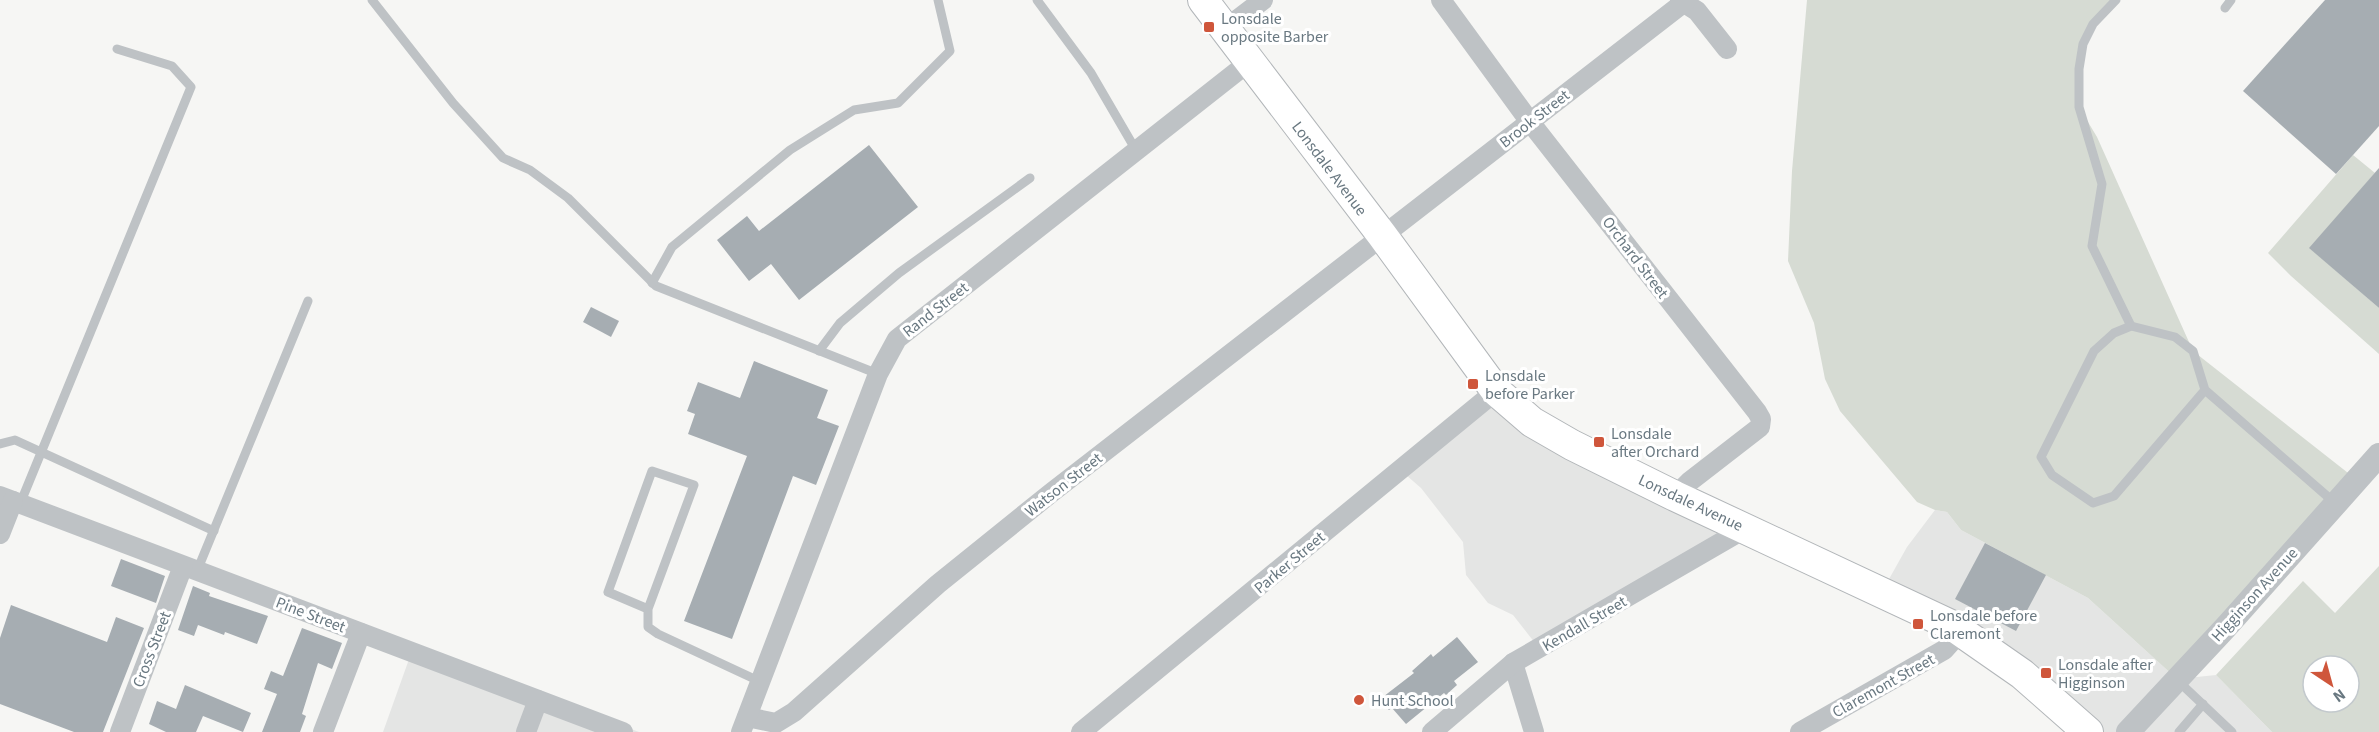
<svg xmlns="http://www.w3.org/2000/svg" width="2379" height="732" font-family="'Source Sans 3',sans-serif">
<rect width="100%" height="100%" fill="#f6f6f4"/>
<g fill="#e4e5e4">
<polygon points="1485,393 1742,524 1535,643 1513,615 1488,603 1466,575 1463,542 1421,488 1398,468"/>
<polygon points="1935,510 1947,512 1961,530 2088,598 2177,679 2216,675 2272,732 2086,732 1884,588 1907,547"/>
<polygon points="413,648 545,696 639,732 383,732"/>
</g>
<g fill="#d6dbd3" fill-rule="evenodd">
<polygon points="1807,0 2116,0 2083,44 2079,107 2097,137 2193,351 2357,480 2177,679 2088,598 1961,530 1947,512 1935,510 1917,502 1840,411 1825,379 1814,323 1788,261 1792,171"/>
<polygon points="2353,155 2375,173 2310,248 2379,308 2379,354 2291,276 2268,253"/>
<path d="M2379,566V732H2272L2216,675L2303,581L2335,613ZM2313,666H2349V702H2313Z"/>
</g>
<g fill="#a6adb2">
<polygon points="2325,0 2379,0 2379,126 2336,174 2243,91"/>
<polygon points="869,145 918,207 799,300 771,264 749,281 717,240 747,216 759,231"/>
<polygon points="2379,168 2379,308 2309,248"/>
<polygon points="591,307 619,321 611,337 583,322"/>
<polygon points="754,361 828,390 817,418 839,426 816,485 793,476 732,639 684,621 747,456 688,434 695,414 687,411 698,382 740,398"/>
<polygon points="1985,543 2046,575 2016,631 1955,599"/>
<polygon points="121,559 165,576 156,603 111,586"/>
<polygon points="193,586 210,593 209,596 268,616 257,644 225,632 224,635 198,625 194,636 178,630"/>
<polygon points="11,605 107,642 116,617 144,628 103,732 74,732 0,704 0,638"/>
<polygon points="302,628 342,643 332,669 318,663 302,714 306,716 300,732 262,732 277,694 264,689 271,671 283,676"/>
<polygon points="1457,637 1478,662 1454,681 1457,685 1446,695 1444,693 1406,724 1392,708 1389,710 1379,700 1414,673 1412,671 1431,654 1433,657"/>
<polygon points="185,685 251,713 243,732 203,716 196,732 166,732 149,724 157,701 176,709"/>
</g>
<g fill="none" stroke-linecap="round" stroke-linejoin="round">
<g stroke="#b2b6b9" stroke-width="32">
<polyline id="primary" points="1203,0 1382,235 1496,391 1532,422 1572,445 1675,496 1953,626 2022,674 2088,732"/>
</g>
<g stroke="#bec2c5" stroke-width="9">
<polyline points="372,0 453,103 503,158 530,170 568,198 656,286 878,374"/>
<polyline points="1037,0 1091,73 1137,152"/>
<polyline points="2116,0 2093,24 2083,44 2079,69 2079,107 2102,184 2092,246 2131,326"/>
<polyline points="2225,8 2231,0"/>
<polyline points="652,283 672,247 790,150 854,110 898,103 950,51 938,0"/>
<polyline points="819,351 840,323 899,273 1030,178"/>
<polyline points="2205,390 2114,496 2093,503 2052,475 2041,457 2094,351 2114,333 2131,326 2175,337 2193,351 2205,390 2335,503"/>
<polyline points="0,444 15,440 214,531"/>
<polyline points="20,504 191,87 172,66 117,49"/>
<polyline points="197,571 308,301"/>
<polyline points="648,609 608,592 652,471 694,485 648,609 648,627 658,634 761,682"/>
<polyline points="2177,680 2232,732"/>
<polyline points="2179,732 2203,704"/>
</g>
<g stroke="#bec2c5" stroke-width="20">
<polyline points="1441,0 1530,122 1757,412 1761,419 1760,427 1689,482 1675,496"/>
<polyline points="1680,0 1697,11 1727,49"/>
<polyline points="1225,29 1263,0"/>
<polyline points="0,496 623,732"/>
<polyline points="0,534 13,501"/>
<polyline points="1513,663 1534,732"/>
<polyline points="747,717 776,723 794,712 938,584 1051,493 1687,0"/>
<polyline points="120,732 183,566"/>
<polyline points="323,732 361,633"/>
<polyline points="526,732 538,700"/>
<polyline points="741,732 878,374 897,339 1249,62"/>
<polyline points="1081,732 1496,391"/>
<polyline points="1432,732 1513,663 1746,528"/>
<polyline points="1800,732 1944,650 1961,631"/>
</g>
<polyline stroke="#bec2c5" stroke-width="24" points="2128,732 2226,627 2379,455"/>
<use href="#primary" stroke="#fff" stroke-width="30"/>
</g>
<g fill="#cf563b" stroke="#fff" stroke-width="2">
<rect x="1203" y="21" width="12" height="12" rx="3"/>
<rect x="1467" y="378" width="12" height="12" rx="3"/>
<rect x="1593" y="436" width="12" height="12" rx="3"/>
<rect x="1912" y="618" width="12" height="12" rx="3"/>
<rect x="2040" y="667" width="12" height="12" rx="3"/>
<circle cx="1359" cy="700" r="6"/>
</g>
<g text-anchor="middle" stroke-width="6" stroke-linejoin="round" paint-order="stroke">
<g font-size="16" fill="#697881" stroke="#fff" text-anchor="start">
<text x="1221" y="24">Lonsdale<tspan x="1221" dy="18">opposite Barber</tspan></text>
<text x="1485" y="381">Lonsdale<tspan x="1485" dy="18">before Parker</tspan></text>
<text x="1611" y="439">Lonsdale<tspan x="1611" dy="18">after Orchard</tspan></text>
<text x="1930" y="621">Lonsdale before<tspan x="1930" dy="18">Claremont</tspan></text>
<text x="2058" y="670">Lonsdale after<tspan x="2058" dy="18">Higginson</tspan></text>
<text x="1371" y="706">Hunt School</text>
</g>
<g font-size="16" fill="#697881" stroke="#fff">
<text transform="translate(1534 118) rotate(-38)" y="6">Brook Street</text>
<text transform="translate(1330 168) rotate(53)" y="6">Lonsdale Avenue</text>
<text transform="translate(1636 257) rotate(53)" y="6">Orchard Street</text>
<text transform="translate(935 309) rotate(-38)" y="6">Rand Street</text>
<text transform="translate(1063 484) rotate(-38)" y="6">Watson Street</text>
<text transform="translate(1691 502) rotate(25)" y="6">Lonsdale Avenue</text>
<text transform="translate(1289 562) rotate(-40)" y="6">Parker Street</text>
<text transform="translate(2254 594) rotate(-48)" y="6">Higginson Avenue</text>
<text transform="translate(311 614) rotate(21)" y="6">Pine Street</text>
<text transform="translate(1584 623) rotate(-30)" y="6">Kendall Street</text>
<text transform="translate(151 649) rotate(-69)" y="6">Cross Street</text>
<text transform="translate(1883 685) rotate(-29)" y="6">Claremont Street</text>
</g>
</g>
<g transform="translate(2331 684) rotate(144)"><circle r="28" fill="#ffffff" stroke="#c3c9cd" stroke-width="1.5"/>
<path d="M0-4.5L10 22L0 15L-10 22Z" fill="#cf563b"/>
<text y="-9" font-size="16" font-weight="bold" text-anchor="middle" fill="#697881">N</text>
</g>
</svg>
